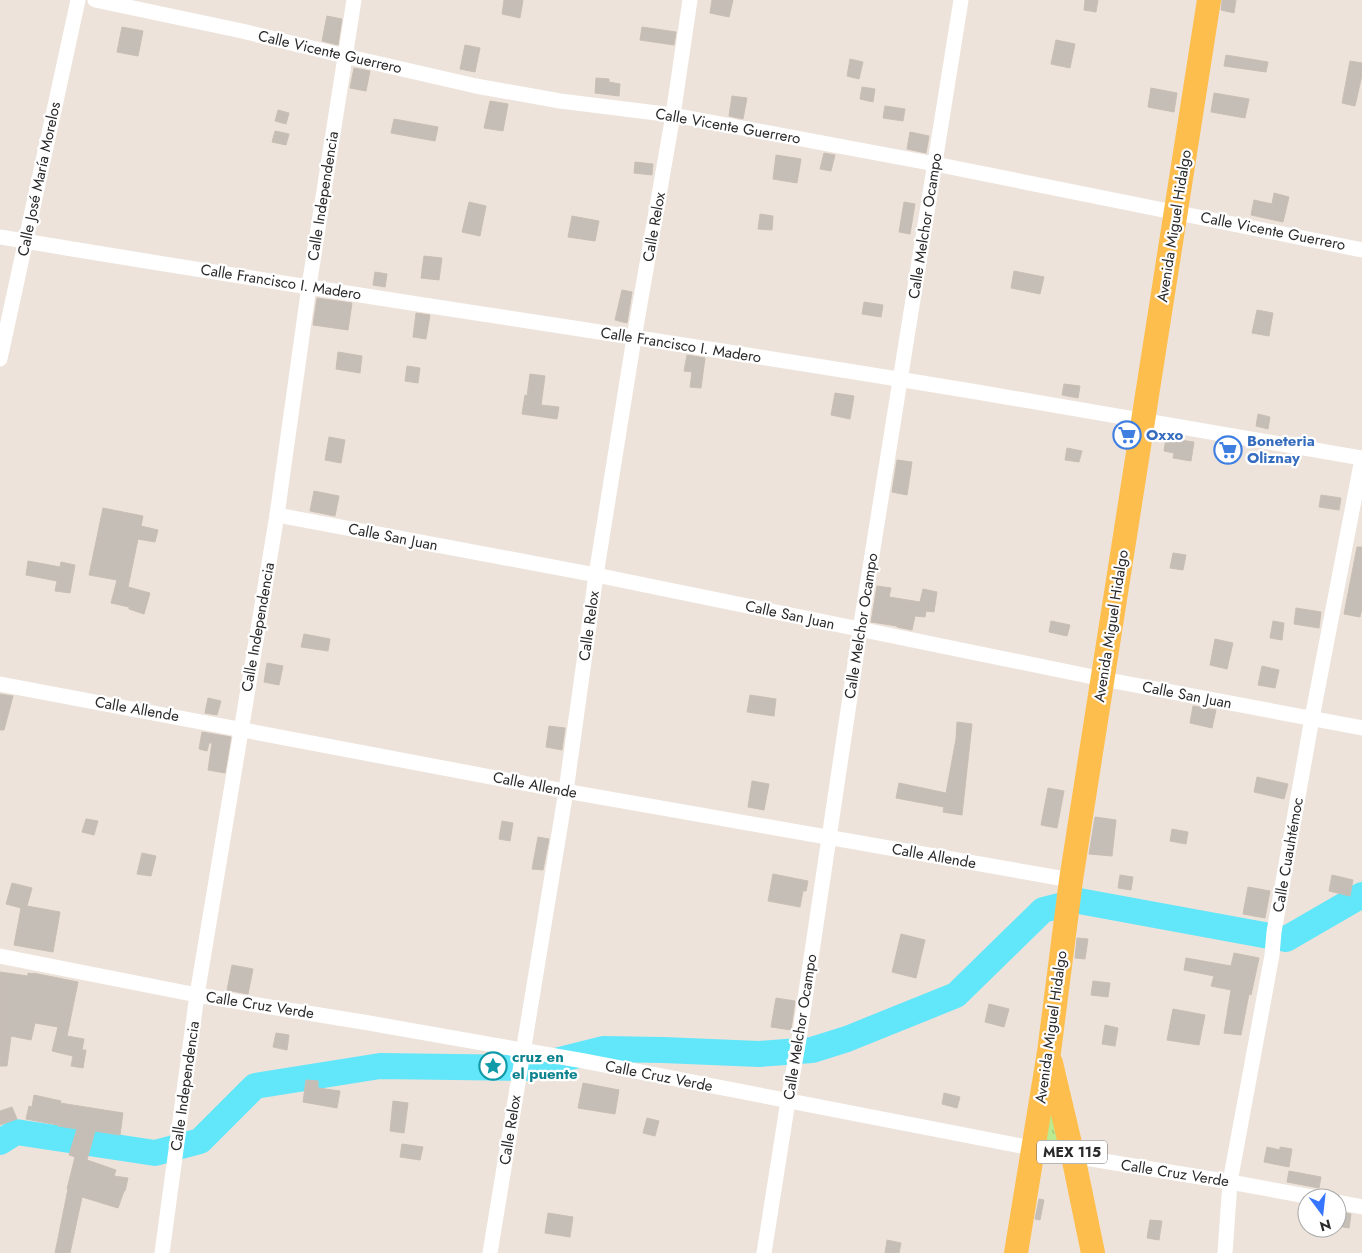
<svg xmlns="http://www.w3.org/2000/svg" width="1362" height="1253" font-family="Jost,sans-serif">
<defs>
<pattern id="grass-tufts" width="24" height="20" patternUnits="userSpaceOnUse" patternTransform="scale(1.25)"><rect width="24" height="20" fill="#bbea91"/><path d="M3 7l-1-3M5 7V3M7 7l1-3M15 17l-1-3M17 17v-4M19 17l1-3" fill="none" stroke="#a1c97d"/></pattern>
</defs>
<rect width="100%" height="100%" fill="#ede3da"/>
<polygon fill="url(#grass-tufts)" points="1053,1104 1061,1147 1033,1144"/>
<g fill="none" stroke-linecap="round" stroke-linejoin="round">
<polyline stroke="#62e6fa" stroke-width="26" points="0,1142 16,1132 155,1153 200,1141 255,1086 380,1066 527,1068 603,1049 663,1050 759,1054 812,1050 847,1039 956,995 1043,910 1079,901 1286,939 1362,895"/>
</g>
<g fill="#c5beb6" stroke="#c9bfb4">
<polygon points="504,0 523,0 520,18 502,14"/>
<polygon points="712,0 733,0 729,17 710,13"/>
<polygon points="1085,0 1098,0 1096,12 1084,10"/>
<polygon points="1222,0 1236,0 1234,13 1221,10"/>
<polygon points="327,16 342,19 338,45 322,41"/>
<polygon points="122,27 143,31 138,56 117,52"/>
<polygon points="642,27 676,32 674,45 640,40"/>
<polygon points="1056,40 1075,44 1070,68 1051,64"/>
<polygon points="465,45 480,48 475,72 460,69"/>
<polygon points="1226,55 1268,62 1266,72 1224,66"/>
<polygon points="850,59 863,62 859,79 847,76"/>
<polygon points="1350,61 1362,63 1362,75 1355,106 1342,103"/>
<polygon points="354,68 370,71 366,91 350,88"/>
<polygon points="596,78 609,79 609,82 620,84 619,96 595,93"/>
<polygon points="862,87 875,89 873,102 860,99"/>
<polygon points="1151,88 1177,93 1174,112 1148,107"/>
<polygon points="1214,93 1249,99 1245,118 1211,112"/>
<polygon points="732,96 747,98 743,119 729,116"/>
<polygon points="490,101 508,104 503,131 484,128"/>
<polygon points="885,106 905,109 903,121 883,118"/>
<polygon points="278,110 289,113 286,124 275,121"/>
<polygon points="394,119 438,127 435,141 391,133"/>
<polygon points="275,131 289,134 286,145 272,142"/>
<polygon points="910,132 929,136 926,153 907,149"/>
<polygon points="824,153 835,155 831,171 820,169"/>
<polygon points="776,155 801,159 797,183 773,179"/>
<polygon points="635,162 653,164 652,175 634,173"/>
<polygon points="1274,193 1289,197 1283,222 1251,215 1254,200 1272,204"/>
<polygon points="469,202 486,206 480,236 462,232"/>
<polygon points="904,202 915,204 910,234 899,232"/>
<polygon points="760,214 773,216 772,230 758,229"/>
<polygon points="572,216 599,221 595,241 568,237"/>
<polygon points="424,256 442,258 439,280 421,278"/>
<polygon points="1014,271 1044,277 1040,294 1011,288"/>
<polygon points="375,272 387,274 385,287 373,285"/>
<polygon points="622,290 632,292 627,323 615,320"/>
<polygon points="317,298 352,303 348,330 313,325"/>
<polygon points="864,302 883,305 881,317 862,314"/>
<polygon points="1257,310 1273,313 1269,336 1252,333"/>
<polygon points="416,313 430,315 426,339 413,337"/>
<polygon points="338,352 362,356 360,373 336,369"/>
<polygon points="687,355 705,358 701,388 690,387 692,372 684,371"/>
<polygon points="407,366 420,368 418,383 405,381"/>
<polygon points="530,374 545,376 541,405 559,407 557,419 522,414 525,395 527,396"/>
<polygon points="1064,384 1080,386 1078,398 1062,395"/>
<polygon points="835,393 854,396 850,419 831,415"/>
<polygon points="1258,414 1270,417 1268,429 1256,426"/>
<polygon points="329,437 345,440 341,463 325,460"/>
<polygon points="1166,438 1194,442 1191,461 1173,458 1174,453 1164,451"/>
<polygon points="1067,448 1082,451 1079,462 1065,460"/>
<polygon points="897,460 912,462 907,495 892,492"/>
<polygon points="314,491 339,496 335,516 310,511"/>
<polygon points="1321,495 1341,498 1339,510 1319,507"/>
<polygon points="103,508 143,516 141,526 158,530 155,542 138,539 128,587 150,593 144,614 129,609 129,607 111,603 117,580 89,575"/>
<polygon points="1357,547 1362,547 1362,609 1360,617 1344,614"/>
<polygon points="1173,553 1186,555 1183,570 1170,568"/>
<polygon points="28,561 60,567 61,562 75,565 70,593 55,591 57,581 26,575"/>
<polygon points="877,586 891,588 889,597 920,602 923,589 937,592 934,612 926,611 925,617 915,616 912,630 897,627 897,626 871,622"/>
<polygon points="1296,608 1321,612 1319,628 1294,624"/>
<polygon points="1051,621 1070,625 1067,636 1049,632"/>
<polygon points="1273,621 1284,623 1282,640 1270,638"/>
<polygon points="304,634 330,639 328,651 301,647"/>
<polygon points="1215,639 1233,643 1227,669 1210,665"/>
<polygon points="267,663 283,666 279,685 264,682"/>
<polygon points="1262,666 1279,670 1275,688 1258,685"/>
<polygon points="0,694 13,696 4,730 0,730"/>
<polygon points="750,695 776,699 774,716 747,712"/>
<polygon points="208,698 221,701 217,715 205,713"/>
<polygon points="1193,706 1216,710 1212,728 1190,723"/>
<polygon points="957,722 972,724 962,815 943,812 944,807 896,798 899,783 946,793 956,739"/>
<polygon points="549,726 565,728 562,750 546,747"/>
<polygon points="202,732 231,737 225,773 208,770 212,743 209,743 207,751 199,749"/>
<polygon points="1257,777 1288,784 1284,799 1254,792"/>
<polygon points="752,781 769,784 764,810 748,807"/>
<polygon points="1048,788 1064,791 1057,828 1041,825"/>
<polygon points="1095,817 1116,820 1112,856 1089,854"/>
<polygon points="86,819 98,821 94,835 82,832"/>
<polygon points="502,821 513,823 510,841 499,839"/>
<polygon points="1172,829 1188,832 1186,844 1170,841"/>
<polygon points="538,837 549,839 543,870 532,869"/>
<polygon points="142,853 156,856 151,876 137,874"/>
<polygon points="773,874 808,881 806,891 803,891 800,907 768,901"/>
<polygon points="1120,875 1133,877 1131,890 1118,888"/>
<polygon points="1332,875 1353,880 1350,896 1329,891"/>
<polygon points="12,883 32,888 27,906 60,912 53,952 14,945 21,908 6,904"/>
<polygon points="1248,887 1270,891 1265,918 1243,914"/>
<polygon points="901,934 925,940 916,978 892,972"/>
<polygon points="1077,938 1088,939 1085,959 1075,958"/>
<polygon points="1234,953 1259,958 1251,995 1249,994 1241,1035 1224,1033 1231,990 1211,986 1214,976 1184,970 1186,958 1231,966"/>
<polygon points="232,965 253,969 248,994 227,990"/>
<polygon points="0,972 28,976 28,973 33,974 33,973 78,982 67,1036 84,1039 82,1050 86,1050 83,1068 71,1066 73,1056 52,1051 58,1027 35,1023 31,1040 11,1036 7,1066 0,1066"/>
<polygon points="1093,981 1110,983 1108,997 1091,995"/>
<polygon points="776,998 795,1001 791,1030 771,1027"/>
<polygon points="989,1004 1009,1009 1004,1027 985,1022"/>
<polygon points="1173,1009 1205,1015 1199,1045 1167,1040"/>
<polygon points="1105,1025 1118,1028 1115,1046 1102,1044"/>
<polygon points="276,1033 289,1035 287,1050 273,1047"/>
<polygon points="306,1080 318,1081 318,1088 340,1091 337,1108 303,1102"/>
<polygon points="583,1083 619,1090 615,1114 578,1108"/>
<polygon points="944,1093 960,1097 957,1108 942,1104"/>
<polygon points="34,1095 61,1101 60,1103 123,1113 120,1135 95,1131 87,1160 116,1170 114,1176 128,1178 125,1191 124,1191 118,1208 82,1197 70,1253 55,1253 68,1189 67,1189 75,1157 69,1155 77,1129 58,1126 58,1125 26,1119 29,1106 32,1107"/>
<polygon points="393,1101 408,1103 404,1133 390,1131"/>
<polygon points="12,1107 17,1119 0,1125 0,1111"/>
<polygon points="647,1118 659,1121 655,1136 643,1133"/>
<polygon points="402,1144 423,1147 420,1160 400,1157"/>
<polygon points="1267,1147 1280,1150 1280,1147 1292,1149 1289,1167 1264,1162"/>
<polygon points="1289,1171 1321,1177 1319,1188 1287,1182"/>
<polygon points="1039,1199 1044,1200 1040,1220 1035,1219"/>
<polygon points="1340,1212 1351,1214 1349,1228 1337,1226"/>
<polygon points="548,1213 573,1217 570,1237 545,1233"/>
<polygon points="1150,1220 1162,1221 1159,1240 1147,1238"/>
<polygon points="887,1240 901,1243 899,1253 885,1253"/>
</g>
<g fill="none" stroke-linecap="round" stroke-linejoin="round">
<g stroke="#fff" stroke-width="15">
<polyline points="95,0 242,31 345,56 476,86 560,101 673,115 935,164 1362,250"/>
<path d="M0,237C301,288 603,331 904,380C1057,405 1210,431 1362,458"/>
<polyline points="0,359 78,0"/>
<polyline points="277,515 596,575 1103,679 1362,728"/>
<path d="M0,684C188,719 376,755 565,791C733,822 902,851 1071,880"/>
<polyline points="0,956 197,995 369,1023 584,1061 1073,1156 1230,1182 1317,1198"/>
<polyline points="1337,1202 1362,1207"/>
<polyline points="162,1253 197,995 277,515 309,286 354,0"/>
<polyline points="490,1253 566,791 596,575 634,338 673,115 690,0"/>
<polyline points="764,1253 788,1101 799,1039 860,630 961,0"/>
<polyline points="1225,1253 1230,1182 1272,955 1274,932 1312,718 1362,459"/>
</g>
<g stroke="#febe4e" stroke-width="24">
<polyline points="1051,1063 1073,1156 1093,1253"/>
<polyline points="1016,1253 1049,1052 1071,880 1209,0"/>
</g>
</g>
<defs>
<g id="supermarket-ring" transform="scale(1.4375)"><circle r="9.5" fill="#fff" stroke="#3f7fe0" stroke-width="1.5"/><path d="M-6-5.5h2.5l.6 2H6L4.5 2H-2.5L-4.4-4H-6ZM-1.5 3.2a1.3 1.3 0 1 0 .1 0ZM3 3.2a1.3 1.3 0 1 0 .1 0Z" fill="#3f7fe0"/></g>
<g id="sight-ring" transform="scale(1.4375)"><circle r="9.5" fill="#fff" stroke="#0f9aa8" stroke-width="1.5"/><path d="M0-6L1.8-2.2L6-1.7L2.9 1.2L3.7 5.4L0 3.3L-3.7 5.4L-2.9 1.2L-6-1.7L-1.8-2.2Z" fill="#0f9aa8"/></g>
</defs>
<g fill-rule="evenodd">
<use href="#supermarket-ring" x="1127" y="435"/>
<use href="#supermarket-ring" x="1228" y="450"/>
<use href="#sight-ring" x="493" y="1066"/>
</g>
<g text-anchor="middle" stroke-width="4.5" stroke-linejoin="round" paint-order="stroke">
<rect fill="#fff" stroke="#6a6a6a" stroke-width="1" x="1037" y="1140.5" width="70" height="23" rx="4"/>
<g font-size="14" font-weight="bold" fill="#2a2a2a">
<text x="1072" y="1157">MEX 115</text>
</g>
<g font-size="15" fill="#2a2a2a" stroke="#fff">
<text transform="translate(330 52) rotate(13)" y="5">Calle Vicente Guerrero</text>
<text transform="translate(728 126) rotate(10)" y="5">Calle Vicente Guerrero</text>
<text transform="translate(39 179) rotate(-78)" y="5">Calle José María Morelos</text>
<text transform="translate(323 196) rotate(-81)" y="5">Calle Independencia</text>
<text transform="translate(925 226) rotate(-81)" y="5">Calle Melchor Ocampo</text>
<text transform="translate(1174 226) rotate(-81)" y="5">Avenida Miguel Hidalgo</text>
<text transform="translate(654 227) rotate(-80)" y="5">Calle Relox</text>
<text transform="translate(1273 231) rotate(11)" y="5">Calle Vicente Guerrero</text>
<text transform="translate(281 282) rotate(9)" y="5">Calle Francisco I. Madero</text>
<text transform="translate(681 345) rotate(9)" y="5">Calle Francisco I. Madero</text>
<text transform="translate(393 537) rotate(11)" y="5">Calle San Juan</text>
<text transform="translate(790 615) rotate(12)" y="5">Calle San Juan</text>
<text transform="translate(589 626) rotate(-82)" y="5">Calle Relox</text>
<text transform="translate(861 626) rotate(-81)" y="5">Calle Melchor Ocampo</text>
<text transform="translate(1111 626) rotate(-81)" y="5">Avenida Miguel Hidalgo</text>
<text transform="translate(258 627) rotate(-80)" y="5">Calle Independencia</text>
<text transform="translate(1187 695) rotate(11)" y="5">Calle San Juan</text>
<text transform="translate(137 709) rotate(10)" y="5">Calle Allende</text>
<text transform="translate(535 785) rotate(11)" y="5">Calle Allende</text>
<text transform="translate(1288 855) rotate(-80)" y="5">Calle Cuauhtémoc</text>
<text transform="translate(934 856) rotate(10)" y="5">Calle Allende</text>
<text transform="translate(260 1005) rotate(9)" y="5">Calle Cruz Verde</text>
<text transform="translate(800 1027) rotate(-81)" y="5">Calle Melchor Ocampo</text>
<text transform="translate(1051 1027) rotate(-82)" y="5">Avenida Miguel Hidalgo</text>
<text transform="translate(659 1076) rotate(11)" y="5">Calle Cruz Verde</text>
<text transform="translate(185 1086) rotate(-82)" y="5">Calle Independencia</text>
<text transform="translate(510 1130) rotate(-81)" y="5">Calle Relox</text>
<text transform="translate(1175 1173) rotate(9)" y="5">Calle Cruz Verde</text>
</g>
<g font-size="15" font-weight="bold" fill="#366cbe" stroke="#fff" text-anchor="start">
<text x="1146" y="440">Oxxo</text>
<text x="1247" y="446">Boneteria<tspan x="1247" dy="17">Oliznay</tspan></text>
</g>
<g font-size="15" font-weight="bold" fill="#0d838f" stroke="#fff" text-anchor="start">
<text x="512" y="1062">cruz en<tspan x="512" dy="17">el puente</tspan></text>
</g>
</g>
<g transform="translate(1322 1213) rotate(165)"><circle r="24" fill="#ffffff" stroke="#aaaaaa"/>
<path d="M0-4L9 19L0 12L-9 19Z" fill="#3675ff"/>
<text y="-8" font-size="14" font-weight="bold" text-anchor="middle" fill="#2a2a2a">N</text>
</g>
</svg>
